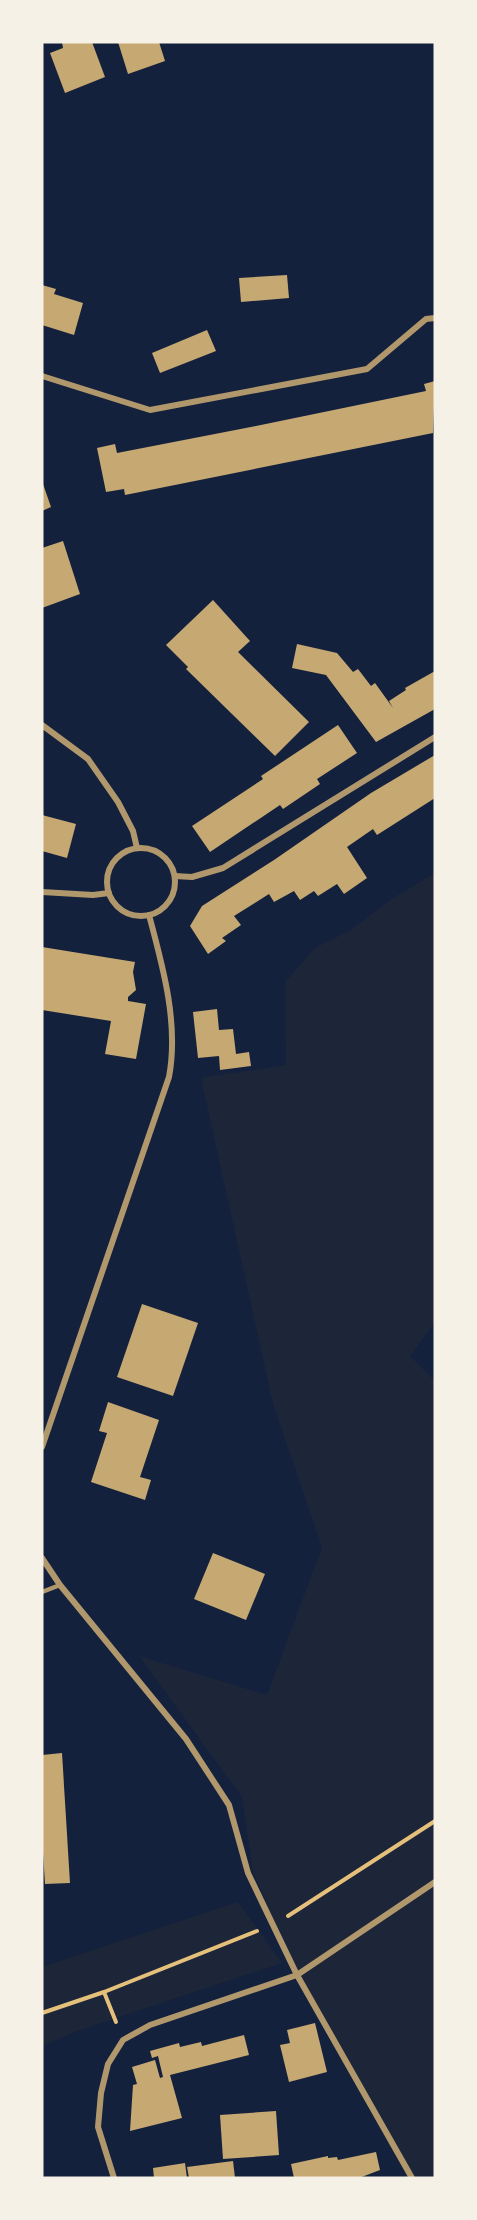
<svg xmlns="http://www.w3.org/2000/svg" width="477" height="2220" font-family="Jost,sans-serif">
<rect width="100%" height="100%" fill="#14213d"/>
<g fill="#1d2539">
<polygon points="435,873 435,1322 410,1356 435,1381 435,2178 412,2178 297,1975 253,1872 242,1797 139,1656 267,1695 322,1547 273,1404 201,1078 286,1065 285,982 315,948 351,930 393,898"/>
<polygon points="238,1902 282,1963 77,2031 42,2046 42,1967"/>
</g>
<g fill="#c6a872">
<polygon points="62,42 92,42 105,77 65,93 50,53 63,48"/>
<polygon points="118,42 159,42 165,61 128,74"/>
<polygon points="287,275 289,298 241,302 239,278"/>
<polygon points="42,285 56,289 54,294 83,303 74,335 42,325"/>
<polygon points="207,330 216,351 160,373 152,353"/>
<polygon points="435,381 433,433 125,495 124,489 106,492 97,448 115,444 117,453 256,426 426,391 424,384"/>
<polygon points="42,481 51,507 42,511"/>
<polygon points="63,541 80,594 42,608 42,548"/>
<polygon points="213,600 250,641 238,652 309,722 275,756 186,669 188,667 166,645"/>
<polygon points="297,644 337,653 353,672 358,669 371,686 375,683 393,708 389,701 406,690 405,688 435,671 435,709 376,742 326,675 292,668"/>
<polygon points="338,725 357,753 317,779 320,784 283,809 280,805 210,852 192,826 263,779 261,776"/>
<polygon points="435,755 435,798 377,835 373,829 347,847 367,878 344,894 337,884 318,896 314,891 300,900 294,891 274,902 269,894 234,916 241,925 222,938 226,941 208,954 190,926 202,906 274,860 371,793"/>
<polygon points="42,815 76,824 67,858 42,851"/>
<polygon points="42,947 135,962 133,972 136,990 128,997 128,1001 146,1004 136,1059 105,1054 111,1021 42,1010"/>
<polygon points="217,1009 219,1030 233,1029 236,1054 249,1052 251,1066 220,1070 219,1056 198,1058 193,1012"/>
<polygon points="142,1304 198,1323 173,1396 117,1377"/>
<polygon points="108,1402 159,1420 140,1477 151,1480 145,1500 91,1482 107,1433 99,1431"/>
<polygon points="213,1553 265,1574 246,1620 194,1599"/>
<polygon points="62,1753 70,1883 45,1884 42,1836 42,1755"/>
<polygon points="315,2023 327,2072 289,2082 280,2045 290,2043 287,2030"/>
<polygon points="244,2035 249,2055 170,2075 182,2118 130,2131 133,2085 137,2084 132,2067 155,2060 160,2078 163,2077 158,2056 152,2058 150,2051 179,2043 180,2047 201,2042 202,2046"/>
<polygon points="276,2111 279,2155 223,2159 220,2115"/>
<polygon points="376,2152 380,2170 359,2178 294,2178 291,2164 328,2156 328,2158 337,2157 338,2160"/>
<polygon points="233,2161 235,2178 189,2178 187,2167"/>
<polygon points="185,2163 187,2178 154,2178 153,2168"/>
</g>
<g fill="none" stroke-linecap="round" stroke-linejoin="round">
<g stroke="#e5c07b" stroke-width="4">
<polyline points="288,1916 435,1821"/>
<polyline points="104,1992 116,2022"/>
<polyline points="42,2013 104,1992 257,1931"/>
</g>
<polyline stroke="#b1986c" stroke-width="4.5" points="42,1592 60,1585"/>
<g stroke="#b1986c" stroke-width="6">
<polyline points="42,376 150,410 367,369 426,319 435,318"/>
<polyline points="42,725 88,759 118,802 133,831 137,848"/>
<circle cx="141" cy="882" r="34"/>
<polyline points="175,876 192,877 223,868 435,737"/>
<polyline points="42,892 93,895 109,893"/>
<path d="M42,1447L169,1077C179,1024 163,967 149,915"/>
<polyline points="42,1558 60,1585 186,1739 229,1805 248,1873 297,1975 412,2178"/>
<polyline points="114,2178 98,2127 101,2093 108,2064 123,2040 150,2025 297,1975 435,1882"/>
</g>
</g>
<rect width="477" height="2220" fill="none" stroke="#f6f1e7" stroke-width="87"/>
</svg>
